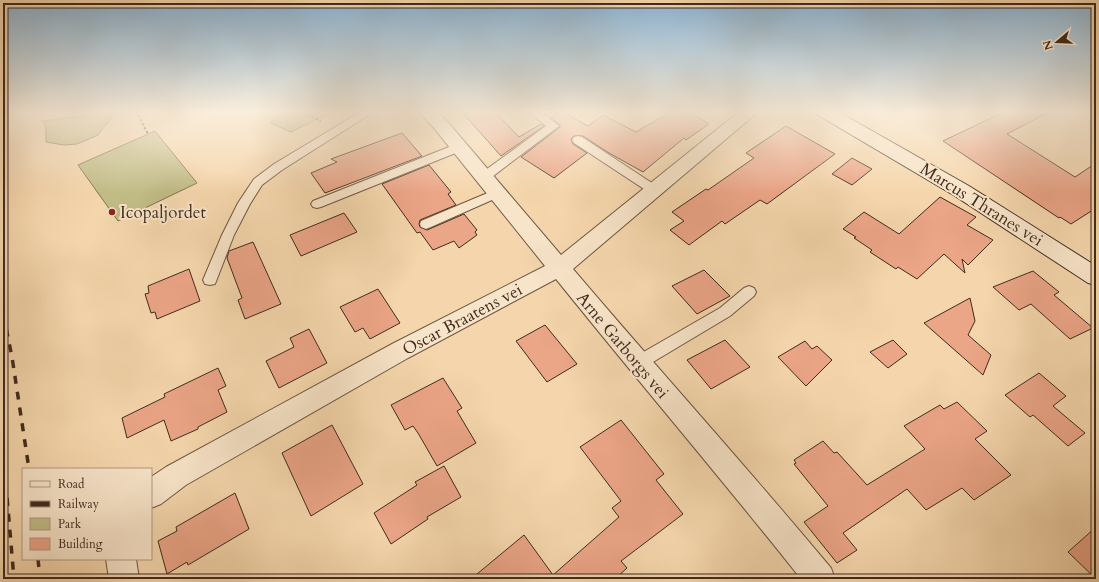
<svg xmlns="http://www.w3.org/2000/svg" width="1099" height="582" font-family="Cardo,serif">
<rect width="100%" height="100%" fill="#f5d6ac"/>
<filter id="stains"><feTurbulence type="fractalNoise" baseFrequency=".005" numOctaves="4"/><feColorMatrix values="0 0 0 0 .2 0 0 0 0 .09 0 0 0 0 .02 0 0 0 .5 -.17"/></filter>
<radialGradient id="worn" r=".72"><stop offset=".6" stop-color="#630" stop-opacity="0"/><stop offset="1" stop-color="#630" stop-opacity=".3"/></radialGradient>
<g fill="#c1bc86" stroke="#807452">
<polygon points="119,111 113,115 98,135 77,144 64,145 46,142 46,126 42,121"/>
<polygon points="281,111 329,111 328,114 291,132 270,123"/>
<polygon points="155,131 197,183 118,221 78,165"/>
</g>
<g fill="#eba587" stroke="#402b1e">
<polygon points="461,111 494,111 519,137 541,124 544,126 501,156"/>
<polygon points="561,111 588,126 603,115 636,132 672,111 688,111 709,124 686,140 684,138 643,172 609,153 583,136 574,136 571,139 573,144 587,153 554,178 521,157 560,127 560,125 551,118"/>
<polygon points="1006,111 1051,111 1007,134 1075,177 1096,163 1096,208 1071,224 1060,217 1059,218 943,141"/>
<polygon points="786,126 835,154 767,204 760,200 725,224 722,221 689,245 670,230 684,221 672,212 706,189 708,190 754,158 746,153"/>
<polygon points="402,133 422,156 325,193 311,173 337,162 331,159"/>
<polygon points="852,158 872,169 852,185 832,174"/>
<polygon points="429,165 451,192 448,194 456,205 420,220 419,224 420,227 427,230 464,214 477,230 475,232 477,235 459,248 454,241 433,250 420,232 417,233 382,184"/>
<polygon points="940,197 976,217 967,225 993,240 968,265 962,259 965,273 944,254 917,279 898,267 896,269 870,252 872,250 854,238 856,237 843,229 864,212 899,234"/>
<polygon points="344,213 357,232 301,256 290,235"/>
<polygon points="253,242 281,304 245,319 238,300 242,298 227,258 229,251"/>
<polygon points="189,269 200,301 157,319 155,312 151,313 145,294 149,293 148,286"/>
<polygon points="704,270 730,296 697,314 672,286"/>
<polygon points="1033,271 1059,292 1054,295 1093,328 1070,339 1031,304 1019,310 993,287"/>
<polygon points="378,289 400,323 370,339 363,328 355,332 340,307"/>
<polygon points="970,298 975,321 968,335 991,355 983,375 924,323"/>
<polygon points="545,325 577,364 547,382 516,341"/>
<polygon points="309,329 327,363 279,388 266,361 294,347 290,338"/>
<polygon points="725,340 750,367 711,389 687,360"/>
<polygon points="893,340 907,354 888,368 870,352"/>
<polygon points="805,341 812,349 817,346 832,360 806,386 778,357"/>
<polygon points="218,368 226,386 218,390 227,412 198,427 198,429 171,441 164,420 127,438 122,418 165,397 164,394"/>
<polygon points="1039,373 1066,396 1053,406 1085,433 1068,446 1033,415 1030,417 1005,395"/>
<polygon points="443,378 462,408 457,411 476,443 437,466 418,433 413,426 405,430 391,405"/>
<polygon points="957,402 987,431 975,439 1011,475 974,500 962,488 926,510 907,489 843,533 857,550 837,563 804,522 828,506 794,464 796,463 794,460 823,441 834,453 837,452 867,485 925,449 904,426 940,405 944,409"/>
<polygon points="621,420 664,474 656,480 683,514 621,561 627,568 615,579 471,579 524,535 553,575 619,517 612,508 621,501 580,447"/>
<polygon points="332,425 363,484 311,516 282,453"/>
<polygon points="444,466 461,497 427,517 428,519 391,544 374,513 417,485 415,482"/>
<polygon points="235,493 249,529 188,565 187,562 167,574 158,541 177,531 176,527"/>
<polygon points="1096,527 1096,579 1068,552"/>
</g>
<g fill="none" stroke-linecap="round" stroke-linejoin="round">
<g stroke="#6d5642" stroke-width="2">
<g id="service">
<polygon points="362,111 375,111 282,170 262,185 250,204 234,235 215,284 210,285 205,284 203,280 222,235 238,203 254,179 274,164"/>
<polygon points="528,111 540,111 559,126 488,180 480,180 478,177 480,174 546,126"/>
<polygon points="578,136 582,137 658,187 660,190 658,193 654,194 650,193 574,143 572,140 574,137"/>
<polygon points="459,143 463,144 465,147 463,150 321,207 317,208 313,207 311,204 313,201"/>
<polygon points="497,189 501,190 503,193 501,196 431,227 426,229 421,227 420,224 421,221"/>
<polygon points="749,286 754,288 756,292 754,296 730,316 643,368 638,370 633,368 630,363 633,358 720,308 744,288"/>
</g>
</g>
<g stroke="#6d5642" stroke-width="2">
<g id="minor">
<path d="M418,111H436L446,120L561,255L740,111H759L573,269C658,369 747,467 831,568L835,579H801C721,478 637,380 556,279L408,358L186,485L161,504L151,508V477L166,467L392,344L545,266L434,128Z"/>
<polygon points="106,559 136,559 139,579 109,579"/>
</g>
</g>
<g stroke="#402b1e" stroke-width="2">
<polygon id="secondary" points="816,111 837,111 969,186 1096,266 1096,285 1088,283 955,196 818,115"/>
</g>
<g stroke="#402b1e" stroke-width="2" stroke-dasharray="2.5 2" stroke-linecap="butt">
<polyline points="136,111 148,134"/>
<polyline points="299,111 321,121"/>
</g>
<use href="#service" fill="#f8e4c9" fill-rule="evenodd"/>
<use href="#minor" fill="#f8e4c9" fill-rule="evenodd"/>
<use href="#secondary" fill="#f8e4c9" fill-rule="evenodd"/>
<g stroke="#402b1e" stroke-width="3.5" stroke-dasharray="8 8" stroke-linecap="butt">
<polyline points="3,313 12,357 29,469"/>
<polyline points="3,450 14,579"/>
<polyline points="38,559 40,579"/>
</g>
</g>
<linearGradient id="sky" x2="0" y2="1"><stop stop-color="#8cb5d4"/><stop offset="0.58" stop-color="#faedda"/><stop offset="1" stop-color="#faedda" stop-opacity="0"/></linearGradient>
<rect width="1099" height="193" fill="url(#sky)"/>
<circle fill="#8f2418" stroke="#f8e4c9" stroke-width="1.5" cx="112" cy="212" r="4"/>
<g text-anchor="middle" stroke-width="4" stroke-linejoin="round" paint-order="stroke">
<g font-size="17" fill="#402b1e" stroke="#f8e4c9">
<text transform="translate(982 204) rotate(32)" y="6">Marcus Thranes vei</text>
<text transform="translate(462 319) rotate(-28)" y="6">Oscar Braatens vei</text>
<text transform="translate(623 345) rotate(50)" y="6">Arne Garborgs vei</text>
</g>
<g font-size="17" fill="#402b1e" stroke="#f8e4c9" text-anchor="start">
<text x="120" y="218">Icopaljordet</text>
</g>
</g>
<rect width="1099" height="582" fill="none" stroke="#f5d6ac" stroke-width="16"/>
<rect x="4" y="4" width="1091" height="574" fill="none" stroke="#402b1e" stroke-width="2"/>
<rect x="8" y="8" width="1083" height="566" fill="none" stroke="#402b1e"/>
<rect x="22" y="468" width="130" height="92" fill="#f8e4c9" stroke="#ae9a85"/>
<rect x="30" y="481" width="20" height="6" fill="#f8e4c9" stroke="#ae9a85"/>
<text x="58" y="488" font-size="12" fill="#402b1e">Road</text>
<rect x="30" y="501" width="20" height="6" fill="#402b1e" stroke="#ae9a85"/>
<text x="58" y="508" font-size="12" fill="#402b1e">Railway</text>
<rect x="30" y="518" width="20" height="12" fill="#c1bc86" stroke="#ae9a85"/>
<text x="58" y="528" font-size="12" fill="#402b1e">Park</text>
<rect x="30" y="538" width="20" height="12" fill="#eba587" stroke="#ae9a85"/>
<text x="58" y="548" font-size="12" fill="#402b1e">Building</text>
<g transform="translate(1057 42) rotate(251)" stroke="#f8e4c9" stroke-width="3" paint-order="stroke">
<path d="M0-3L7 15L0 10L-7 15Z" fill="#402b1e"/>
<text y="-6" font-size="11" font-weight="bold" text-anchor="middle" fill="#402b1e">N</text>
</g>
<rect width="100%" height="100%" filter="url(#stains)"/>
<rect width="100%" height="100%" fill="url(#worn)"/>
</svg>
